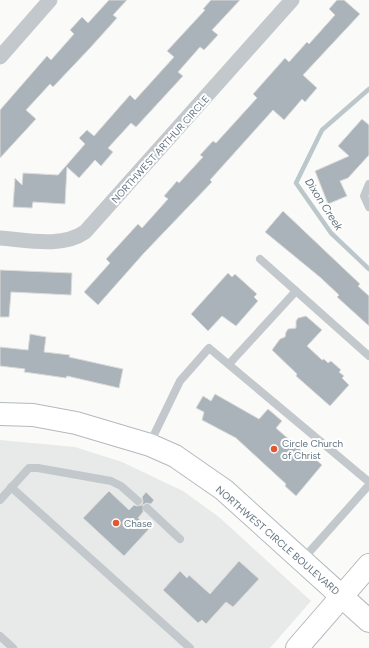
<svg xmlns="http://www.w3.org/2000/svg" width="369" height="648" font-family="Figtree,sans-serif">
<rect width="100%" height="100%" fill="#fafaf8"/>
<polygon fill="#e8e9e9" points="0,440 75,447 122,462 183,491 219,517 311,601 270,648 0,648"/>
<g fill="none" stroke-linecap="round" stroke-linejoin="round">
<polyline stroke="#bbc7cb" stroke-width="4.5" points="369,89 322,130 296,183 331,233 369,269"/>
</g>
<g fill="#aab3b9" stroke="#dcdcda">
<polygon points="109,0 127,0 113,15 117,18 90,48 53,87 50,84 26,110 36,119 0,158 0,110 47,56 51,60 74,34 70,30 82,17 88,23"/>
<polygon points="211,0 240,0 212,30 218,35 204,50 200,47 178,72 183,76 136,127 131,123 108,148 113,152 101,166 95,160 79,178 67,167 65,204 33,202 32,208 13,207 15,178 22,185 23,173 58,175 85,144 79,138 87,130 94,136 130,95 135,100 174,57 167,51 205,10 203,9"/>
<polygon points="337,0 344,0 360,14 303,75 317,88 305,102 302,99 284,120 273,110 210,180 212,182 144,253 98,305 84,292 110,263 106,259 138,224 142,228 168,199 164,196 177,181 179,183 203,157 200,155 213,141 216,143 257,98 253,94 285,58 289,62 307,42 309,44 335,15 329,9"/>
<polygon points="362,119 369,125 369,155 348,178 340,181 347,196 328,204 315,171 349,156 338,146"/>
<polygon points="283,211 360,284 358,286 369,296 369,326 337,297 339,295 321,278 265,232"/>
<polygon points="0,270 72,273 71,295 11,292 9,317 0,317"/>
<polygon points="228,273 232,277 235,274 257,294 254,297 258,301 236,326 222,316 208,331 191,314"/>
<polygon points="306,316 322,330 307,346 322,360 324,359 328,363 331,361 341,370 339,372 344,376 342,378 349,385 330,406 296,376 297,374 272,350 280,339 285,337 286,332 288,329 296,328 296,321 298,318"/>
<polygon points="30,334 46,337 44,352 70,355 69,357 123,369 119,388 67,376 66,378 24,372 25,369 0,366 0,347 28,350"/>
<polygon points="215,394 259,419 268,409 282,421 276,428 310,458 312,456 322,465 296,496 285,486 286,484 236,438 202,420 204,412 196,408 203,396 211,401"/>
<polygon points="109,491 129,510 134,505 137,506 142,505 143,502 142,497 146,492 154,500 151,504 146,503 143,505 143,512 138,518 149,529 124,556 83,518"/>
<polygon points="239,561 259,579 233,607 226,602 206,624 202,620 198,623 163,590 180,571 187,578 189,575 210,594"/>
</g>
<g fill="none" stroke-linecap="round" stroke-linejoin="round">
<g stroke="#b3babf" stroke-width="24">
<g id="secondary">
<polyline points="0,414 33,415 76,423 150,445 175,456 224,490 369,621"/>
<polyline points="297,648 369,565"/>
</g>
</g>
<g stroke="#c3c8cc" stroke-width="8">
<polyline points="369,184 364,196 369,207"/>
<polyline points="260,259 369,356"/>
<polyline points="229,364 296,291"/>
<polyline points="150,443 180,381 209,348 369,482"/>
<polyline points="11,487 190,648"/>
<polyline points="0,500 29,468 38,468 111,481 121,486 138,501"/>
<polyline points="147,508 180,539"/>
<polyline points="303,559 369,485"/>
<polyline points="0,636 13,648"/>
</g>
<g stroke="#c3c8cc" stroke-width="15">
<polyline points="0,57 50,0"/>
<path d="M0,238C27,240 62,248 85,232L292,0"/>
</g>
<use href="#secondary" stroke="#fff" stroke-width="22"/>
</g>
<g fill="#e4572e" stroke="#fff" stroke-width="1.5">
<circle cx="274" cy="449" r="4"/>
<circle cx="116" cy="523" r="4"/>
</g>
<g text-anchor="middle" stroke-width="4" stroke-linejoin="round" paint-order="stroke">
<g font-size="10" fill="#657683" stroke="#fff">
<text transform="translate(160 149) rotate(-48)" y="4">NORTHWEST ARTHUR CIRCLE</text>
<text transform="translate(278 540) rotate(41)" y="4">NORTHWEST CIRCLE BOULEVARD</text>
</g>
<g font-size="10" fill="#657683" stroke="#fff" text-anchor="start">
<text x="282" y="447">Circle Church<tspan x="282" dy="12">of Christ</tspan></text>
<text x="124" y="527">Chase</text>
</g>
<g font-size="11" font-style="italic" fill="#60757c" stroke="#fff">
<text transform="translate(324 204) rotate(57)" y="4">Dixon Creek</text>
</g>
</g>
</svg>
